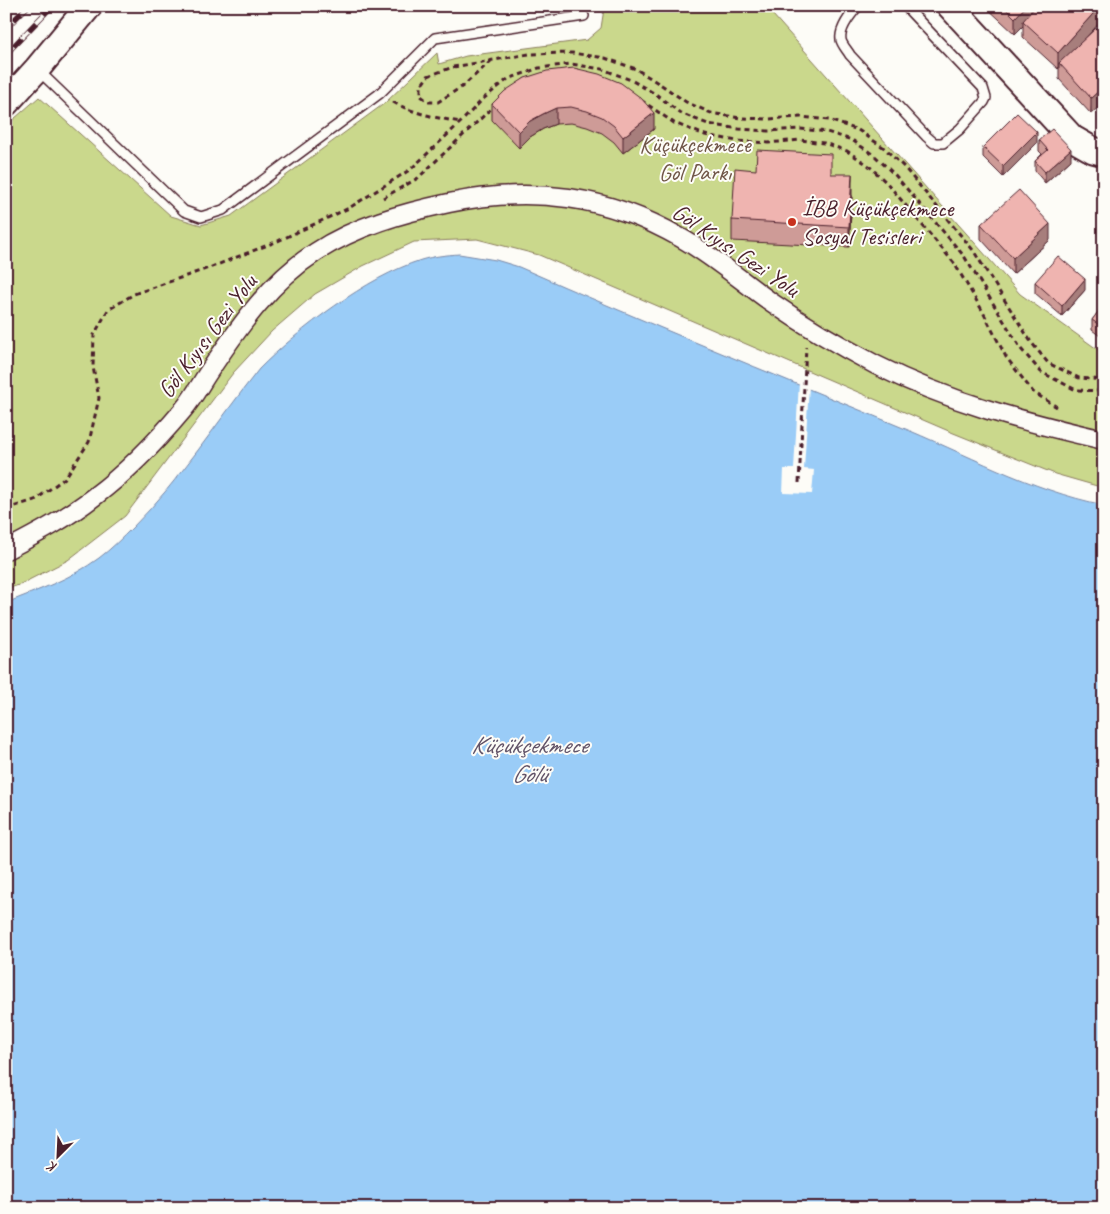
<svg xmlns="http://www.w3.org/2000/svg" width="1110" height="1214" font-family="Caveat,sans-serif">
<rect width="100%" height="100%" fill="#fdfcf7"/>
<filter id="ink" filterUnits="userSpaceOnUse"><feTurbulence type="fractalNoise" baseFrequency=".02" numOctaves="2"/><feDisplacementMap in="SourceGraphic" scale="10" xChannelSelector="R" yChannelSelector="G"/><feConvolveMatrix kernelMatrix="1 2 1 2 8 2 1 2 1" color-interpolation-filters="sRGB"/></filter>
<g filter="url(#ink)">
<polygon fill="#cad88c" stroke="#8a7c5c" points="603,6 765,6 1020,294 1104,354 1104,488 1055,474 951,432 539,255 477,239 414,242 363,266 315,294 272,331 233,373 125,516 68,560 19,585 6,589 6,126 39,97 171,216 201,225 231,216 385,103 437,53 439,64 466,56 587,40 601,28 604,9"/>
<path fill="#9accf7" stroke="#7a87a5" d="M459,254L496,260L519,267C644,322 770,373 896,425C965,453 1030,490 1104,505V1208H6V603C38,590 71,579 99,558C111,549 122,538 133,527C181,479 217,422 259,369C299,329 367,277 421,260C434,256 446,255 459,254Z"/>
<polygon fill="#fdfcf7" points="799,382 809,386 804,469 814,470 812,494 783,493 784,469 794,469"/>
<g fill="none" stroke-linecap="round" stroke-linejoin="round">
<g stroke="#4a1f2b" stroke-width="12">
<g id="lane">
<path d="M858,6C851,14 839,29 841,40C842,45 848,51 850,55L926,136L934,143H943L960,129L984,102L986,98L983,88L905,6"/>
<polyline points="39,71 184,211 201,217 223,210 379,94 435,38 584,16"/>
</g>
</g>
<g stroke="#4a1f2b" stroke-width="21">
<path id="street" d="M6,550C37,534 67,518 95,496C127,472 157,441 183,410C194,397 202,381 212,367C241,324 271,281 316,252C356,226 402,213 449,203C532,186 607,195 681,238C713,256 740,280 771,302C804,325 840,346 876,365C949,402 1025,422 1104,440"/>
</g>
<g stroke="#4a1f2b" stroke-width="29">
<g id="secondary">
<polyline points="950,6 1072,138 1093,150 1104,153"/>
<polyline points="6,103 37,69 89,6"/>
</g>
</g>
<g stroke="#4a1f2b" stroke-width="3" stroke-dasharray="5 4" stroke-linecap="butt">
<polyline points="491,61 463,86 438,102 429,102 421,96 421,86 428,76 453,67 529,54 572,53 605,58 636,69 663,86 686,102 711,113 740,118 768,119 801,117 829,120 858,130 883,147 904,167 973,250 1031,342 1048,363 1079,378 1104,380"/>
<polyline points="641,100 674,123 705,135 737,141 768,143 800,140 824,143 847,151 868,165 887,183 954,263 982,310 1006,357 1033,392 1057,407"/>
<path d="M393,102C415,114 437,118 461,122"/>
<polyline points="383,198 418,178 495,105"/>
<polyline points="799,483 806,347"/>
<polyline points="6,509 35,500 65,478 89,442 99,398 93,367 94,335 108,310 134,294 209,268 278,241 349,208 411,169 461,122 483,99 508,79 539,68 571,64 602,69 631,80 657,95 680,113 708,124 739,129 768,131 800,129 827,132 852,140 875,156 895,175 964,256 1021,349 1041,372 1076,390 1104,391"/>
</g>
<use href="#lane" stroke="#fdfcf7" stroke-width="9"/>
<use href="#street" stroke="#fdfcf7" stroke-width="18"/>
<use href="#secondary" stroke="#fdfcf7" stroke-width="25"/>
<g stroke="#4a1f2b" stroke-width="5.5">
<g id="rail">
<polyline points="6,28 28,6"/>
<polyline points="6,54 52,6"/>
</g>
</g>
<use href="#rail" stroke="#fdfcf7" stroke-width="4" stroke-dasharray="11" stroke-linecap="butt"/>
</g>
<g fill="#ce9b97" stroke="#4a1f2b">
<polygon points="778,6 791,6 784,13"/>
<polygon points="985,6 1104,6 1104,18 1087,36 1096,28 1091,114 1059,79 1059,68 1058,69 1023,37 1023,26 1015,34"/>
<polygon points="525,78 654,129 623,153 614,142 602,133 587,127 571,123 556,124 543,129 530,137 519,148 492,120 492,104"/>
<polygon points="1039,140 1071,160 1045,183 1035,171 1035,161 1042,154 1039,151"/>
<polygon points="1037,143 1003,177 983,157 983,147"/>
<polygon points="831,174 852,195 849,247 732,241 732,220"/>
<polygon points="981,224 1050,240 1013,274 981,239"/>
<polygon points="1035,282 1085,290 1062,316 1035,293"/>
<polygon points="1104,304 1104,339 1092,330 1092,320"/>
</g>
<g fill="#a77e7b" stroke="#4a1f2b">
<polygon points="784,6 791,6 784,13"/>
<polygon points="1026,6 1041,6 1023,21 1023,26 1015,34 1015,18"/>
<polygon points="1100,6 1104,6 1104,18 1061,65 1059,63 1059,68 1058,69 1058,53"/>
<polygon points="1104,86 1104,102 1091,114 1091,98"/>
<polygon points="556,108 556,124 543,129 530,137 519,148 519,132 530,121 543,114"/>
<polygon points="654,113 654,129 623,153 623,137"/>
<polygon points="1037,132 1037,143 1003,177 1003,166"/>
<polygon points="1071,149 1071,160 1045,183 1045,172"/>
<polygon points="852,174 852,195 849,247 849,227"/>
<polygon points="1050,224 1050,240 1013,274 1013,258"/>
<polygon points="1085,279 1085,290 1062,316 1062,306"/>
<polygon points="11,421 11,437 6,439 6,423"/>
</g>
<g fill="#efb4b0" stroke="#4a1f2b">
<polygon points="1003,6 1026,6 1015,18"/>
<polygon points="1036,6 1100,6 1058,53 1023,21"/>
<polygon points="1096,28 1104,37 1104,86 1091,98 1059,63"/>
<polygon points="574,68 599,74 621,83 641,98 654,113 623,137 614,126 602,117 587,111 571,107 556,108 543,114 530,121 519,132 492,104 505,91 525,78 547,71"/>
<polygon points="1017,113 1037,132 1003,166 983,147"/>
<polygon points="1052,129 1071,149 1045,172 1035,161 1048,150 1039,140"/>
<polygon points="757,150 831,154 831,174 852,174 849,227 732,220 735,168 756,170"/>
<polygon points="1019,190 1050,224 1013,258 981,224"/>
<polygon points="1058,256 1085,279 1062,306 1035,282"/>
<polygon points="1104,304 1104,328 1092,320"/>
<polygon points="6,392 11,421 6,423"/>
</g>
</g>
<circle fill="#c8321e" stroke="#fdfcf7" stroke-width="2" cx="792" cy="222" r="5"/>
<g text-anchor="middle" stroke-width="4" stroke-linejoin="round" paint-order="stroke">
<g font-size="24" fill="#705648" stroke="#fdfcf7">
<text x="695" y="152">Küçükçekmece<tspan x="695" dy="28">Göl Parkı</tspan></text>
</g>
<g font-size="24" fill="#4a1f2b" stroke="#fdfcf7" text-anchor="start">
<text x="802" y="216">İBB Küçükçekmece<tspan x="802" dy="28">Sosyal Tesisleri</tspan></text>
</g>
<g font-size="24" fill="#4a1f2b" stroke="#fdfcf7">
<text transform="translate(736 250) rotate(34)" y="8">Göl Kıyısı Gezi Yolu</text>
<text transform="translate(207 336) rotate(-53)" y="8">Göl Kıyısı Gezi Yolu</text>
</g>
<g font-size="25" font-style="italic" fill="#625368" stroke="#fdfcf7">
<text x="529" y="753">Küçükçekmece<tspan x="529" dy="29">Gölü</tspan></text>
</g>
</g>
<rect width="1110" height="1214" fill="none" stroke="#fdfcf7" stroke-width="25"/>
<rect x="12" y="12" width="1085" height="1189" fill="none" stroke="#4a1f2b" stroke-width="2" filter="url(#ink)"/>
<g transform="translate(58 1156) rotate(204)" stroke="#fdfcf7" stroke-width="4" paint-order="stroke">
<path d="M0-4L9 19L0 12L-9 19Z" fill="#4a1f2b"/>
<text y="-8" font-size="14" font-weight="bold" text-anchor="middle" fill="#4a1f2b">K</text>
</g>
</svg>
